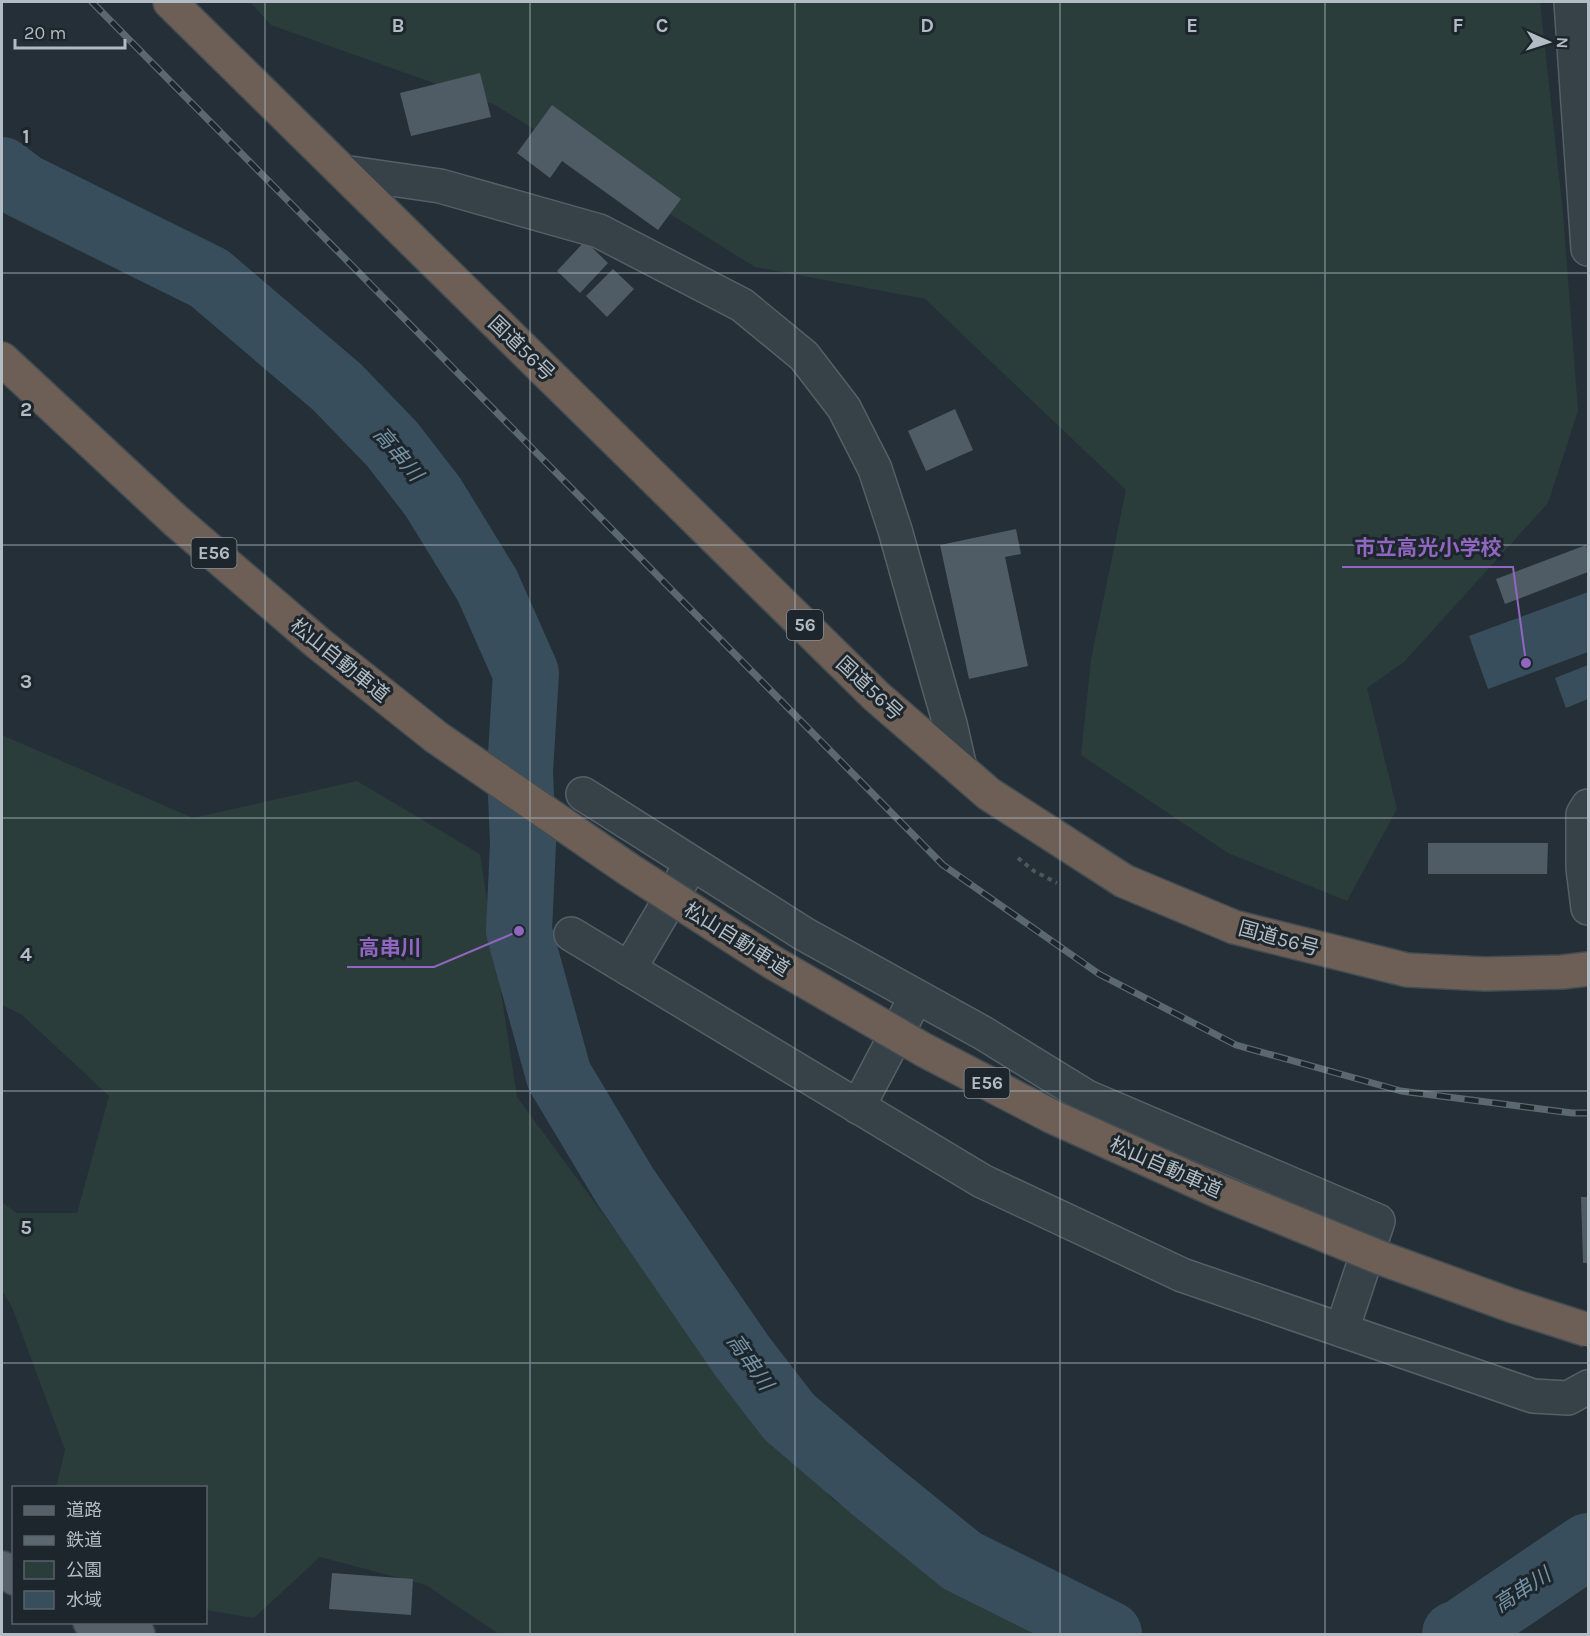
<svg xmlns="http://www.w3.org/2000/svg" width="1590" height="1636" font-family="Karla,'Noto Sans JP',sans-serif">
<rect width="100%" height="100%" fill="#242f37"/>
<g fill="#2a3d3a">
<polygon points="250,2 1540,2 1563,213 1578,411 1548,503 1404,662 1367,688 1397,809 1347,901 1228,853 1081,755 1091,659 1126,490 925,299 755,267 495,105 271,25"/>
<polygon points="2,735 193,818 357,781 480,854 517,1097 679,1317 833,1500 1009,1604 1074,1634 499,1634 426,1585 320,1557 254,1618 206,1610 206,1488 56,1487 65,1450 12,1307 2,1291 2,1202 17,1213 77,1213 109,1096 22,1015 2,1005"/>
</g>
<g fill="#394e5c">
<polygon points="1588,592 1588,652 1488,689 1469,636"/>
<polygon points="1588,665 1588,699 1566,708 1555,678"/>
</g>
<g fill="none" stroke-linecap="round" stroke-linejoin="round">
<g stroke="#394e5c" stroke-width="66">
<polyline points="2,170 23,186 209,278 337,387 392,444 433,497 487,585 526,673 520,771 523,843 519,931 559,1076 625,1186 742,1356 789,1417 872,1488 962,1561 1109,1634"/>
<polyline points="1455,1634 1461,1632 1588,1546"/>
</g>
</g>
<g fill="#4f5c66">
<polygon points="480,73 491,117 411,136 400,93"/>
<polygon points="552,105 681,199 658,230 562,161 550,178 517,153"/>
<polygon points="585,241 608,263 580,293 557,271"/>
<polygon points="613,269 634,289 607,317 586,296"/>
<polygon points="955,409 973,450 926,471 908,431"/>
<polygon points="1016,529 1021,554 1005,557 1028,666 969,679 940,545"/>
<polygon points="1586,545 1588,552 1588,572 1505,604 1496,579"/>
<polygon points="1428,843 1548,843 1547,874 1428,874"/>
<polygon points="1581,1197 1588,1197 1588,1263 1583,1263"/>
<polygon points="332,1573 413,1579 411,1615 329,1609"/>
</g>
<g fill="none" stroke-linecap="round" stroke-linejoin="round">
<g stroke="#555f66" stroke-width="36">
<g id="street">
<polyline points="1571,2 1588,249"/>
<polyline points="343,172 440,186 599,231 742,305 804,356 844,408 875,469 895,530 939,686 950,724 960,768"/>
<polyline points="583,794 804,934 983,1033 1087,1097 1378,1221 1342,1330"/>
<polyline points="1588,806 1583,814 1583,868 1588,908"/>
<polyline points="571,934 982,1181 1182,1275 1533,1396 1568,1398 1588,1387"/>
<polyline points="629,969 686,873"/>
<polyline points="858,1107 916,997"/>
</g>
</g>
<g stroke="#404a51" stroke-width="36">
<g id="primary">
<polyline points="2,1568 14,1578"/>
<polyline points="90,1622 113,1631 138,1634"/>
</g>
</g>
<g stroke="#424c52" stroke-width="36">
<g id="highway">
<polyline points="170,2 876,696 989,794 1124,881 1234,927 1407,970 1485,974 1562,972 1588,969"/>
<polyline points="2,359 175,520 318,643 436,737"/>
</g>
</g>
<polyline stroke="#475a58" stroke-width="4" stroke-dasharray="4.5 4.5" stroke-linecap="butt" points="1018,858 1034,871 1057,883"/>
<use href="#street" stroke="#374148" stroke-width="33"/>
<use href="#primary" stroke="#556068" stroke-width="33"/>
<use href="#highway" stroke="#6d5f55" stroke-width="33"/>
<g stroke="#5b6870" stroke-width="7">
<polyline id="rail" points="92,2 943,865 1099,974 1236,1045 1401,1091 1572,1113 1588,1113"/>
</g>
<use href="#rail" stroke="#1c262c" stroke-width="4.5" stroke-dasharray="14" stroke-linecap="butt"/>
<g stroke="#424c52" stroke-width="36" stroke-linecap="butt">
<polyline id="highway-bridge" points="436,737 628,869 772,962 924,1050 1053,1117 1220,1192 1381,1258 1513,1306 1588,1330"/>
</g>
<use href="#highway-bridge" stroke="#6d5f55" stroke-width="33"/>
</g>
<path fill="none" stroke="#b2bcc4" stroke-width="1.5" stroke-opacity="0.55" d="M265,2V1634M530,2V1634M795,2V1634M1060,2V1634M1325,2V1634M2,273H1588M2,545H1588M2,818H1588M2,1091H1588M2,1363H1588"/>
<g text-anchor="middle" stroke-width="6" stroke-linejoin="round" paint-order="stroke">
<g fill="#1c262c" stroke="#858f96" stroke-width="1.5">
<rect x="191.5" y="538" width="45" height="30" rx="4.5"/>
<rect x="787" y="610" width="36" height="30" rx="4.5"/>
<rect x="964.5" y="1068" width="45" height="30" rx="4.5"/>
</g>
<g font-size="18" font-weight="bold" fill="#b2bcc4">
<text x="214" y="559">E56</text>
<text x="805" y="631">56</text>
<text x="987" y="1089">E56</text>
</g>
<g font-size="20" fill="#b2bcc4" stroke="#1c262c">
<text transform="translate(522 348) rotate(44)" y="7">国道56号</text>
<text transform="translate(340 660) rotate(39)" y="7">松山自動車道</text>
<text transform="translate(870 688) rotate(43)" y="7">国道56号</text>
<text transform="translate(1279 938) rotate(15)" y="7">国道56号</text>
<text transform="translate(737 939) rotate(32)" y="7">松山自動車道</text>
<text transform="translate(1166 1167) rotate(24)" y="7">松山自動車道</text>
</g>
<g font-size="21" font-style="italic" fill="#7592a4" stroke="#1c262c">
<text transform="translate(398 454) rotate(50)" y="7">高串川</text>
<text transform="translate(750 1362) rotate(55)" y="7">高串川</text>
<text transform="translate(1522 1590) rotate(-33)" y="7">高串川</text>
</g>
</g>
<g font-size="20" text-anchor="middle" font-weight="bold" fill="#b2bcc4" stroke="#1c262c" stroke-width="6" stroke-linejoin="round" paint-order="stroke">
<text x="398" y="32">B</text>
<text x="662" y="32">C</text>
<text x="927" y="32">D</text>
<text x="1192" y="32">E</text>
<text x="1458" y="32">F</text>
<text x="26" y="143">1</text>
<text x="26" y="416">2</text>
<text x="26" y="688">3</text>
<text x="26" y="961">4</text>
<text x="26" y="1234">5</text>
</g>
<path fill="none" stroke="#9166c1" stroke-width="2" d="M1526 663L1513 567H1342M519 931L434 967H347"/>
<g fill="#9166c1" stroke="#1c262c" stroke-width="2">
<circle cx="1526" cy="663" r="6"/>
<circle cx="519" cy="931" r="6"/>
</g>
<g font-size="21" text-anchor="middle" font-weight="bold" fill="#9166c1" stroke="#1c262c" stroke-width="6" stroke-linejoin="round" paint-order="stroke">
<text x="1428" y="555">市立高光小学校</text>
<text x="390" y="955">高串川</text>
</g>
<rect width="1590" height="1636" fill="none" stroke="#b2bcc4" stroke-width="6"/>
<rect x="12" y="1486" width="195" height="138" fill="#1c262c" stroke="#586269" stroke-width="1.5"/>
<rect x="24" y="1506" width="30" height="9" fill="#556068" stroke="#586269" stroke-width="1.5"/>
<text x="66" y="1516" font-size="18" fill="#b2bcc4">道路</text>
<rect x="24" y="1536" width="30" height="9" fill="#5b6870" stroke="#586269" stroke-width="1.5"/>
<text x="66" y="1546" font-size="18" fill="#b2bcc4">鉄道</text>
<rect x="24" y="1561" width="30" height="18" fill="#2a3d3a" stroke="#586269" stroke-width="1.5"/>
<text x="66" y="1576" font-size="18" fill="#b2bcc4">公園</text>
<rect x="24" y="1591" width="30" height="18" fill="#394e5c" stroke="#586269" stroke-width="1.5"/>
<text x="66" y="1606" font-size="18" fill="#b2bcc4">水域</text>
<g transform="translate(1548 42) rotate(93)" stroke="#1c262c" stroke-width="4.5" paint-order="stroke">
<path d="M0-4.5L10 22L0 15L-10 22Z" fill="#b2bcc4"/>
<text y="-9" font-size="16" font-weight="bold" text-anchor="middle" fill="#b2bcc4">N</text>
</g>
<path d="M15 39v9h110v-9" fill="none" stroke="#b2bcc4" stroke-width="3"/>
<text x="24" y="39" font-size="18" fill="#b2bcc4" stroke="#1c262c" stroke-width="4.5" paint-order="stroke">20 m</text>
</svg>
